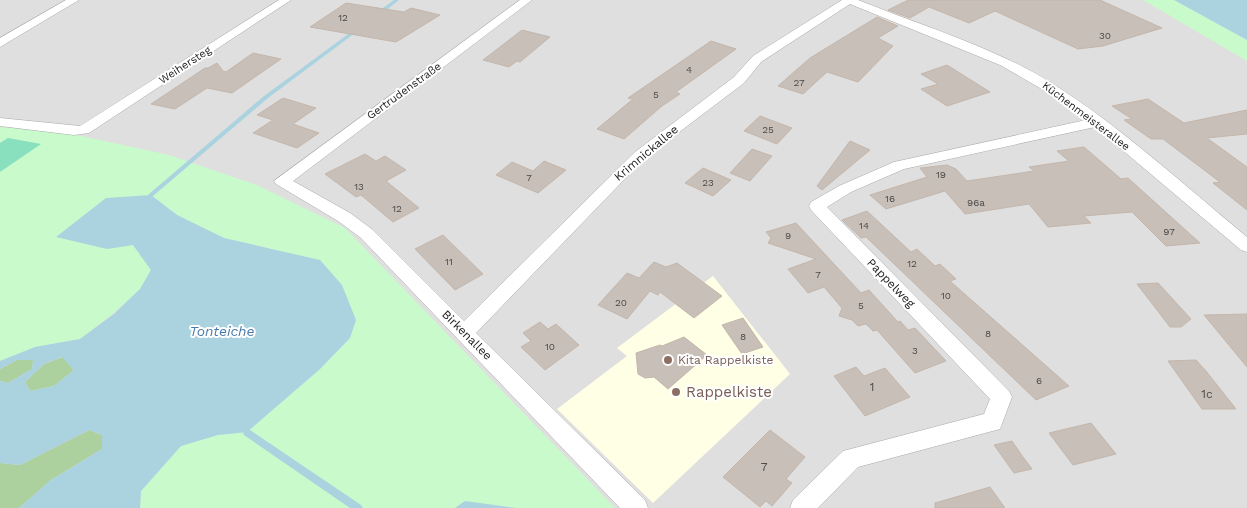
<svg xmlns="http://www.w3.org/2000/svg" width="1247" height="508" font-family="'Work Sans',sans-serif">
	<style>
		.residential { fill: #e0dfdf }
		.education { fill: #ffffe5 }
		.forest { fill: #add19e }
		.park { fill: #c8facc }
		.pitch { fill: #88e0be }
		.water { fill: #aad3df; fill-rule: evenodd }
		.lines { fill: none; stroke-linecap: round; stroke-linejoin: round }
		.stream { fill: #aad3df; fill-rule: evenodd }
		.building { fill: #c7bfb8; stroke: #c4b6ab }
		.minor-casing { stroke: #a9a9a9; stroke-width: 1 }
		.minor { fill: #fff; fill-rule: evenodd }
		.education-dot { fill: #8d6e63; stroke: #fff; stroke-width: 2 }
		.labels { text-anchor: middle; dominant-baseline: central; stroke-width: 4; stroke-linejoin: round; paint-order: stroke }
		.number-label { font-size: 10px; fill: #4b4948 }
		.far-street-label { font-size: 11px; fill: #222; stroke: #fff }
		.street-label { font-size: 12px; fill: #222; stroke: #fff }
		.education-label { font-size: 12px; fill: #785e54; stroke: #fff; text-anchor: start }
		.near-number-label { font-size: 12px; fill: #4b4948 }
		.water-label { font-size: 14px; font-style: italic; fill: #4a7aab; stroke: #fff }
		.near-education-label { font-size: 15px; fill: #785e54; stroke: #fff; text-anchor: start }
	</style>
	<rect width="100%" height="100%" fill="#f2efe9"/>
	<path class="residential" d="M 0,0 L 1174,0 L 1247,40 L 1247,508 L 0,508 Z"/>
	<path class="education" d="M 713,276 L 790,374 L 653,503 L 557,409 L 627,356 L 617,348 Z"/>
	<path class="forest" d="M 63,357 L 74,370 L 54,386 L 30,391 L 25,382 L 44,364 Z
		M 17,360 L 33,360 L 32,369 L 8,383 L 0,381 L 0,369 Z
		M 89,430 L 102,435 L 102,449 L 51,480 L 19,508 L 0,508 L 0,463 L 20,465 Z"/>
	<path class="park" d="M 1143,0 L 1174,0 L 1247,40 L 1247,61 Z
		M 0,127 L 72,134 L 169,155 L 257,185 L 345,228 L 615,508 L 516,508 L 465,501 L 455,508 L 140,508 L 141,491 L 181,446 L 218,435 L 247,432 L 320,369 L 350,338 L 268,248 L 224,238 L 177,215 L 151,195 L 107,249 L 133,245 L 151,270 L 140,289 L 114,313 L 80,339 L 35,347 L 0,361 Z"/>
	<path class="pitch" d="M 8,138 L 41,144 L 0,172 L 0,143 Z"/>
	<path class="water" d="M 1174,0 L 1247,0 L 1247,40 Z
		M 151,195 L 177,215 L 224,238 L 320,260 L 342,285 L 356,320 L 350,338 L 320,369 L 247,432 L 218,435 L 181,446 L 141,491 L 140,508 L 19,508 L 51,480 L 102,449 L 102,435 L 89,430 L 20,465 L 0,463 L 0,381 L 8,383 L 32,369 L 33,360 L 17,360 L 0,369 L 0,361 L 35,347 L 80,339 L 114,314 L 140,289 L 151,270 L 133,245 L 107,249 L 56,237 L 106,198 ZM 62,357 L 74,370 L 54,386 L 30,391 L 25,382 L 44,364 Z
		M 465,501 L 516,508 L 455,508 Z"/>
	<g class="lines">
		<path class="stream" d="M 394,0 L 399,0 L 380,15 L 376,15 L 376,13 Z
			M 355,29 L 359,30 L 268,98 L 153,196 L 149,196 L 148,195 L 149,194 L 264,96 Z
			M 247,428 L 361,505 L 363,508 L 350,508 L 244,435 L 243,432 L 244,429 Z"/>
	</g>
	<path class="building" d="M 908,0 L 1100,0 L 1162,28 L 1103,46 L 1078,49 L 995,11 L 969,23 L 929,7 L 910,18 L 888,10 Z
		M 346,3 L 404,12 L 411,8 L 440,15 L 396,42 L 310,27 Z
		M 877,17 L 898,26 L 878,38 L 893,46 L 858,82 L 827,72 L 803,94 L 778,86 L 810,58 Z
		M 522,30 L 550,37 L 520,62 L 517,61 L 509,67 L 483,60 Z
		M 711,41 L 736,49 L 676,92 L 680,94 L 662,106 L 624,139 L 597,129 L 633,99 L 628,98 Z
		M 253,53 L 281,59 L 232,93 L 207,88 L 175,109 L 151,104 L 205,68 L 208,68 L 217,63 L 223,71 L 226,72 Z
		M 947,65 L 990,92 L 947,106 L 921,89 L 938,84 L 921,74 Z
		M 283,98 L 316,108 L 293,124 L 319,133 L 297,148 L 253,133 L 273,120 L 257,115 Z
		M 1148,99 L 1184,123 L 1247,110 L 1247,134 L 1207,138 L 1247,167 L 1247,210 L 1213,183 L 1220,182 L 1163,139 L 1151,139 L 1124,120 L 1132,119 L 1112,106 Z
		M 760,116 L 792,128 L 777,144 L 744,131 Z
		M 850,141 L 870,150 L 822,190 L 817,186 Z
		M 1084,147 L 1121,179 L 1128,178 L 1200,243 L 1166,246 L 1132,212 L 1084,216 L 1091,223 L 1048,227 L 1029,204 L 965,214 L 945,191 L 886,209 L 870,195 L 927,177 L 920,168 L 947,165 L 956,169 L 967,181 L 1034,171 L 1029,167 L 1069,161 L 1057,151 Z
		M 752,149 L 772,156 L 750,181 L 730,173 Z
		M 365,154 L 376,161 L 385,156 L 406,170 L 386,181 L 419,208 L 393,222 L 361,195 L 356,197 L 325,174 Z
		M 544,161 L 566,170 L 538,193 L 496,175 L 512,162 L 533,171 Z
		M 703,168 L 731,180 L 713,196 L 685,183 Z
		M 867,211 L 911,252 L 917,249 L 935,266 L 940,264 L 956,279 L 950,281 L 1069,386 L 1036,400 L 866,237 L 861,238 L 842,220 Z
		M 796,223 L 861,293 L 869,290 L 898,322 L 900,321 L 908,330 L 915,328 L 946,361 L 915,373 L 877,330 L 873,331 L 866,324 L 858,326 L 852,320 L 839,316 L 842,308 L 824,287 L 808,293 L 788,269 L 816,259 L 768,243 L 771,238 L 766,232 Z
		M 443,235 L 483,274 L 455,290 L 415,249 Z
		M 654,262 L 666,267 L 677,263 L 722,296 L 694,318 L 660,292 L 658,295 L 650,291 L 627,319 L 598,305 L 627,273 L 639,278 Z
		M 1158,283 L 1191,319 L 1181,327 L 1170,327 L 1137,284 Z
		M 1247,314 L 1247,367 L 1204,315 Z
		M 743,318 L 763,347 L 742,354 L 722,325 Z
		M 540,322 L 548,329 L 556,324 L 579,345 L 545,370 L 521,347 L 531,341 L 523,333 Z
		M 684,337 L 707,355 L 668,389 L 654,377 L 645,378 L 638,374 L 636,353 L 660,345 L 662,346 Z
		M 1196,360 L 1206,371 L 1236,409 L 1202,409 L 1168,361 Z
		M 856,367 L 864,376 L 885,368 L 910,397 L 865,416 L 834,376 Z
		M 1091,423 L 1116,454 L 1073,465 L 1049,433 Z
		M 770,430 L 805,457 L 786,479 L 792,483 L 772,506 L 766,501 L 760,507 L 723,477 Z
		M 1012,441 L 1023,457 L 1032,469 L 1014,473 L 994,445 Z
		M 990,487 L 1005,508 L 935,508 L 935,503 Z"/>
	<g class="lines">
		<g class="minor-casing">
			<path id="minor" d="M 66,0 L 79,0 L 0,47 L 0,38 Z
				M 279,0 L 291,0 L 89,133 L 74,135 L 0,126 L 0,118 L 80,126 Z
				M 520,0 L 532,0 L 293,181 L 350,213 L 373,230 L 464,321 L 635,152 L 734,77 L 753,56 L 842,0 L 858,0 C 920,25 993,47 1050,82 C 1120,126 1183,184 1247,237 L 1247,252 L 1241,250 L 1095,127 L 904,169 L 851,192 L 827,207 L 1009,391 L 1012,397 L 1000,429 L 858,467 L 818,508 L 790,508 L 793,500 L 843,451 L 984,414 L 990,399 L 811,210 L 809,206 L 811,202 L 839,186 L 894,162 L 1086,120 L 1040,88 L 1000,65 L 850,4 L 761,62 L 744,83 L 645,158 L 476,333 L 645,500 L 648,508 L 620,508 L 361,238 L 338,221 L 276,184 L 274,181 Z"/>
		</g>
		<use href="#minor" class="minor"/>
	</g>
	<g class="education-dot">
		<circle cx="668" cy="360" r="5"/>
		<circle cx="676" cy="392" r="5"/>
	</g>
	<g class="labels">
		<g class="number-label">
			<text x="343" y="17">12</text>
			<text x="1105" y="35">30</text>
			<text x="689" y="69">4</text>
			<text x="799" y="82">27</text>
			<text x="656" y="94">5</text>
			<text x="768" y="129">25</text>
			<text x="941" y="174">19</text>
			<text x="529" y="177">7</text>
			<text x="708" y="182">23</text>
			<text x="359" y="186">13</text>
			<text x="890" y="198">16</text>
			<text x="976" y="202">96a</text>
			<text x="397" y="208">12</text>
			<text x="864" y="225">14</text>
			<text x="1169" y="231">97</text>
			<text x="788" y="235">9</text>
			<text x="449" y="261">11</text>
			<text x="912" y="263">12</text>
			<text x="818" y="274">7</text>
			<text x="946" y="295">10</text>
			<text x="621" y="302">20</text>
			<text x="861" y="305">5</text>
			<text x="988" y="333">8</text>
			<text x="743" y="336">8</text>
			<text x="550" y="346">10</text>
			<text x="915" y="350">3</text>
			<text x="1039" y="380">6</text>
		</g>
		<g class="far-street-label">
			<text transform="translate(185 65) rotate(-33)">Weihersteg</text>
			<text transform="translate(404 91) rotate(-36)">Gertrudenstraße</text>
			<text transform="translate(1086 116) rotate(37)">Küchenmeisterallee</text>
		</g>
		<g class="street-label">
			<text transform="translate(646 153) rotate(-40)">Krimnickallee</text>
			<text transform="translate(891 283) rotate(46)">Pappelweg</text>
			<text transform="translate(467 335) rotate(45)">Birkenallee</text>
		</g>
		<g class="education-label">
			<text x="678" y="360">Kita Rappelkiste</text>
		</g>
		<g class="near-number-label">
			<text x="872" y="387">1</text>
			<text x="1207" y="394">1c</text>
			<text x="764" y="467">7</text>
		</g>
		<g class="water-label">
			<text x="222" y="331">Tonteiche</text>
		</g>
		<g class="near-education-label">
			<text x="686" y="392">Rappelkiste</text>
		</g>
	</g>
</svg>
